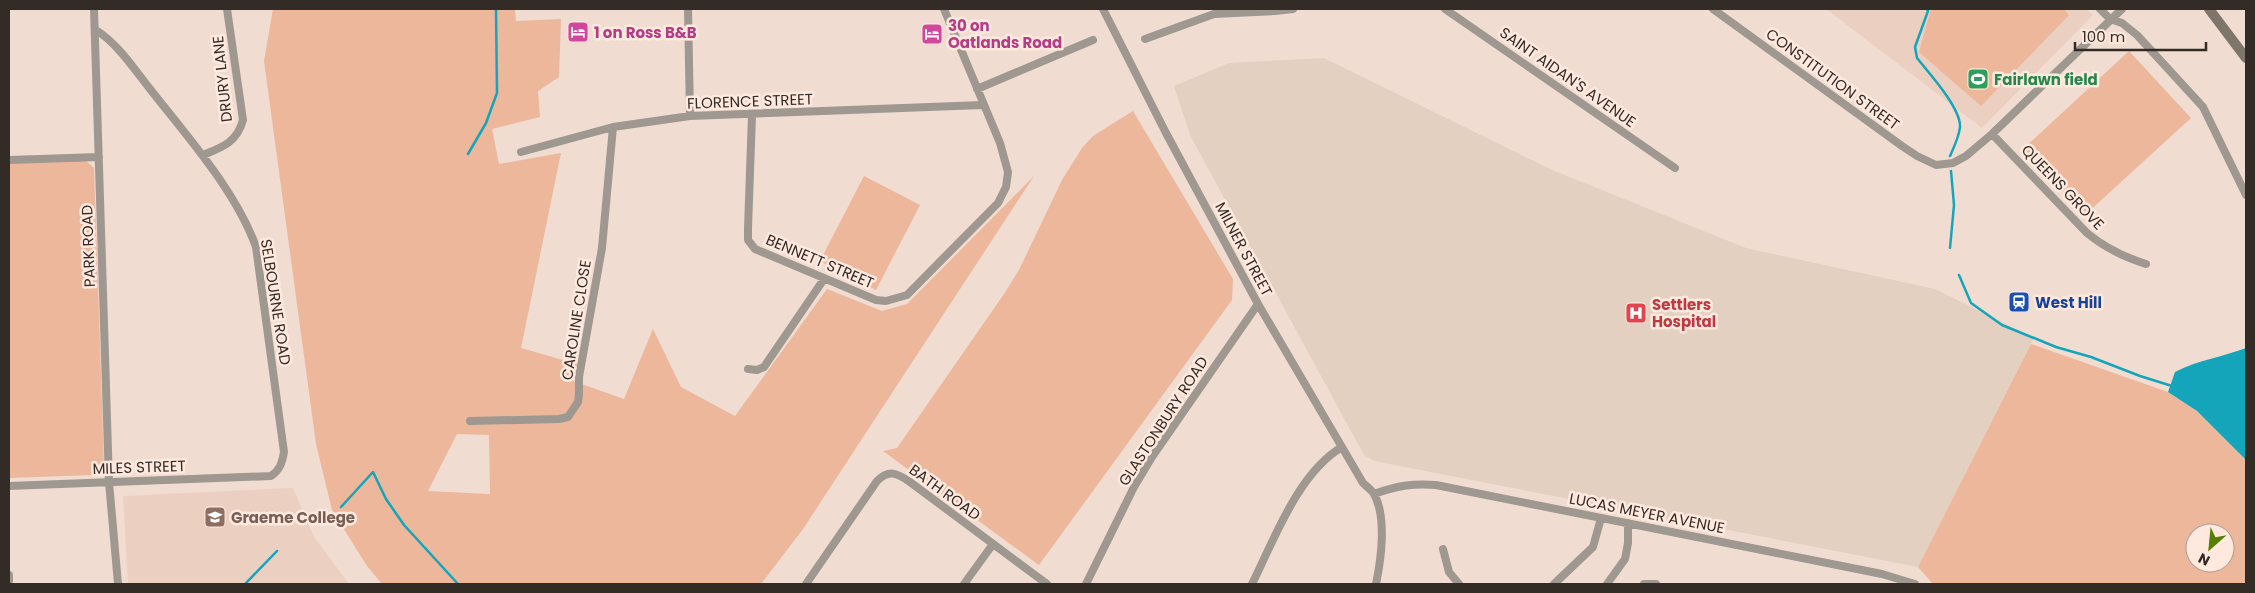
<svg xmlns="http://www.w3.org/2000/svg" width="2255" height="593" font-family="Poppins,sans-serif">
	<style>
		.built { fill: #ebcfc1 }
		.medical { fill: #e3d0c1 }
		.green { fill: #ecb79b; fill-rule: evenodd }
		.water { fill: #15a5bb }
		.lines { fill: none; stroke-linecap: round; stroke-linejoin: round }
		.stream { stroke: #15a5bb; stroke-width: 2.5 }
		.minor { stroke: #9e9891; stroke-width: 8 }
		.secondary { stroke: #7e756b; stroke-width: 10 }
		.labels { text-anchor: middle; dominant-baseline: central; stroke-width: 5; stroke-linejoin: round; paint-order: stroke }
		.hotel-label { font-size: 15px; font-weight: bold; fill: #b23c85; stroke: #ffe9de; text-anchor: start }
		.street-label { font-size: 15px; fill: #332b26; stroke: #ffe9de }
		.leisure-label { font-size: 15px; font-weight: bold; fill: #27864d; stroke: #ffe9de; text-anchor: start }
		.transit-label { font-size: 15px; font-weight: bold; fill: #164399; stroke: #ffe9de; text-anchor: start }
		.health-label { font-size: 15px; font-weight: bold; fill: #be3a42; stroke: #ffe9de; text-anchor: start }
		.education-label { font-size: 15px; font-weight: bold; fill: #785e54; stroke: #ffe9de; text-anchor: start }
	</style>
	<rect width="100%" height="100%" fill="#f1dcd1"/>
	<path class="built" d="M 1826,9 L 2086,9 L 2093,15 L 1982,128 Z
		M 293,488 L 314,537 L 349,584 L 128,584 L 123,496 Z"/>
	<path class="medical" d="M 1324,58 L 1552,170 L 1746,248 L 1935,289 L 2034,338 L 1918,567 L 1374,461 L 1364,455 L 1191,137 L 1174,86 L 1229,63 Z"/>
	<path class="green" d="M 273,9 L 515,9 L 516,21 L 561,19 L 559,77 L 538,91 L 540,117 L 492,129 L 499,164 L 561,153 L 521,348 L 577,364 L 573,381 L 624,399 L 653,329 L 681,387 L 735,416 L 827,289 L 882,311 L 907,304 L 1034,176 L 803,529 L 761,584 L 382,584 L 367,566 L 332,510 L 316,444 L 264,61 ZM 457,434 L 489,435 L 490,494 L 428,491 Z
		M 1931,9 L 2064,9 L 2069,15 L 1981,106 L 1919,52 Z
		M 2129,51 L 2191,118 L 2085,215 L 2023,149 Z
		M 1133,111 L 1233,279 L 1232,300 L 1039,565 L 883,451 L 897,448 L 1004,294 L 1019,270 L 1062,180 L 1082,148 L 1093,136 Z
		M 85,160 L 94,168 L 104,464 L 100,471 L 93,475 L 9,478 L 9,163 Z
		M 864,176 L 920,205 L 876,290 L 820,261 Z
		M 2031,344 L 2168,392 L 2197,411 L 2246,460 L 2246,584 L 1933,584 L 1918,567 ZM 2195,533 L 2225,533 L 2225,563 L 2195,563 Z"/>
	<path class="water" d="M 2246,348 L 2246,460 L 2197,411 L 2168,392 L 2175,372 C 2197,360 2223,357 2246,348 Z"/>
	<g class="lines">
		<path class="stream" d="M 1927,9 L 1928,11 L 1915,47 L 1917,58 C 1929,73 1961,108 1960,127 C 1959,137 1954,147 1950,156
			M 468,154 L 486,123 L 497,93 L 496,9
			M 1950,248 L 1954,205 L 1951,171
			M 1959,275 L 1971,303 L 2002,325 L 2056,347 L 2091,357 L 2140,376 L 2172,386
			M 341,507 L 373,472 L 386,499 L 404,525 L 458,584
			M 245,584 L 277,551"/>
		<path class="minor" d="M 94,9 L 109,482 L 118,584
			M 688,9 L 690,116
			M 1103,9 L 1166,133 L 1258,304 L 1363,483 C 1366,486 1372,490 1374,494 C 1387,517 1381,560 1376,584
			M 1445,9 L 1675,168
			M 1713,9 L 1902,146 L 1917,156 L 1936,165 L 1953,163 L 1966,156 L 1992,134 L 2122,9
			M 2100,9 L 2110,19 L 2122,23 L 2137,35 L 2203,107 L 2246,195
			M 1145,39 L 1214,14 L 1275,11 L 1293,9
			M 977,89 L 1093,40
			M 752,115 L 748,228 L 748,240 L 755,249 L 876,300 L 886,301 L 907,295 L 998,203 L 1006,187 L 1008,172 L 1000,143 L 944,9
			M 1992,134 L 2087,233 C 2105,248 2124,257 2146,264
			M 521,152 L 613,127 L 690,116 L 983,105
			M 203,155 C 223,147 237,142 243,120 L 227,9
			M 9,160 L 99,157
			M 748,369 L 757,370 L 764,367 L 824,279
			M 470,421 L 559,419 L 568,417 L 578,402 L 579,394 L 579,377 L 602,248 L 613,127
			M 9,486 L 271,476 C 280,470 282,463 284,452 L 256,247 C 236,191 187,136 150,89 C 134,69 118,44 96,30
			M 1374,494 C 1396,486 1413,483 1436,485 L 1882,574 L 1915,584
			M 1443,549 L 1449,572 L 1459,584
			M 9,575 L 9,584
			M 806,584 L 877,481 C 889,469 897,473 910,482 L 1047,584
			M 964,584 L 993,544
			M 1086,584 L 1134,487 L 1152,457 L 1258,304
			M 1252,584 C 1274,540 1298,473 1342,447
			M 1554,584 L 1593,547 L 1601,518
			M 1607,584 L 1625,559 L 1628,543 L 1628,523
			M 1644,584 L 1656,584"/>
		<path class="secondary" d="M 2209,9 L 2246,58"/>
	</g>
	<defs>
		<g id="hotel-square" transform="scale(1.125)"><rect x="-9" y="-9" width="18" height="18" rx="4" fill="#d1479c" stroke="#ffe9de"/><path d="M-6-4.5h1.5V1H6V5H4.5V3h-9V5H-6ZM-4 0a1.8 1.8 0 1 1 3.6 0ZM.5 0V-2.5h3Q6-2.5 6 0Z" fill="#fff"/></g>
		<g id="stadium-square" transform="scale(1.125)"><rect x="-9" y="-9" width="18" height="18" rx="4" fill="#2e9e5b" stroke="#ffe9de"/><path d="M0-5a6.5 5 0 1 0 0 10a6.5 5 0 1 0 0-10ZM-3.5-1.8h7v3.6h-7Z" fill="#fff"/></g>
		<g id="station-square" transform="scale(1.125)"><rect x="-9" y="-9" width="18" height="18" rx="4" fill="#1a4fb4" stroke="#ffe9de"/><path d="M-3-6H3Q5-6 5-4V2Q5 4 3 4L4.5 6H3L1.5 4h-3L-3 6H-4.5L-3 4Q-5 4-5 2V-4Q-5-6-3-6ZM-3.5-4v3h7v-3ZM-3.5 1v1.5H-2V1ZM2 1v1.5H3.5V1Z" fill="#fff"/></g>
		<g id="hospital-square" transform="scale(1.125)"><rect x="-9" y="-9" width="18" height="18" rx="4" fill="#e0444e" stroke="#ffe9de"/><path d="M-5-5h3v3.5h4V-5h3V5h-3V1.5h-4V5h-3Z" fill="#fff"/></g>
		<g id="school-square" transform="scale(1.125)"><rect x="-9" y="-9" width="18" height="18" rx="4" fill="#8d6e63" stroke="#ffe9de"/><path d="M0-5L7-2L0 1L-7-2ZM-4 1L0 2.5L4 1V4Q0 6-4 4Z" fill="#fff"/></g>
	</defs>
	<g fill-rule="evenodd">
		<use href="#hotel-square" x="578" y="32"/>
		<use href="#hotel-square" x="932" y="34"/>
		<use href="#stadium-square" x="1978" y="79"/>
		<use href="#station-square" x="2019" y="302"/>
		<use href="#hospital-square" x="1636" y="313"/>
		<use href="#school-square" x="215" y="517"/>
	</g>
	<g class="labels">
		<g class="hotel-label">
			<text x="948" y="25">30 on<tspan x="948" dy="17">Oatlands Road</tspan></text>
			<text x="594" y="32">1 on Ross B&amp;B</text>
		</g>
		<g class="street-label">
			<text transform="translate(1568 77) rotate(35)">SAINT AIDAN'S AVENUE</text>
			<text transform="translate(222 79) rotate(-96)">DRURY LANE</text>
			<text transform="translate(1833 79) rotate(36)">CONSTITUTION STREET</text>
			<text transform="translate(750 101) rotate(-2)">FLORENCE STREET</text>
			<text transform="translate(2063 187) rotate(46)">QUEENS GROVE</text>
			<text transform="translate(88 246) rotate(-92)">PARK ROAD</text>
			<text transform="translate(1244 249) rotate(62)">MILNER STREET</text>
			<text transform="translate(820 261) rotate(23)">BENNETT STREET</text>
			<text transform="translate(276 302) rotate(81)">SELBOURNE ROAD</text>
			<text transform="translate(576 320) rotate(-81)">CAROLINE CLOSE</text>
			<text transform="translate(1163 421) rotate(-57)">GLASTONBURY ROAD</text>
			<text transform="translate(139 467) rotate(-2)">MILES STREET</text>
			<text transform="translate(945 492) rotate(36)">BATH ROAD</text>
			<text transform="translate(1647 513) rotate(11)">LUCAS MEYER AVENUE</text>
		</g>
		<g class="leisure-label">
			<text x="1994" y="79">Fairlawn field</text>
		</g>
		<g class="transit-label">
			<text x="2035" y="302">West Hill</text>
		</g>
		<g class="health-label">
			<text x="1652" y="304">Settlers<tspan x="1652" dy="17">Hospital</tspan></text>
		</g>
		<g class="education-label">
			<text x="231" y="517">Graeme College</text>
		</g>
	</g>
	<rect width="2255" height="593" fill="none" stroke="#332b26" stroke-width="20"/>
	<g transform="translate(2210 548) rotate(207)"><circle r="24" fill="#ffe9de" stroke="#ad9d94"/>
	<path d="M0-4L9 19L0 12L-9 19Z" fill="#567e00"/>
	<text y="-8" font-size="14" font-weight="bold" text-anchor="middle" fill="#332b26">N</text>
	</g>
	<path d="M2075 42v8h131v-8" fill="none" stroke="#332b26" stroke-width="2.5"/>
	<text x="2082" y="42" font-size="15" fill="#332b26" stroke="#ffe9de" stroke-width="4" paint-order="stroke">100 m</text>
</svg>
